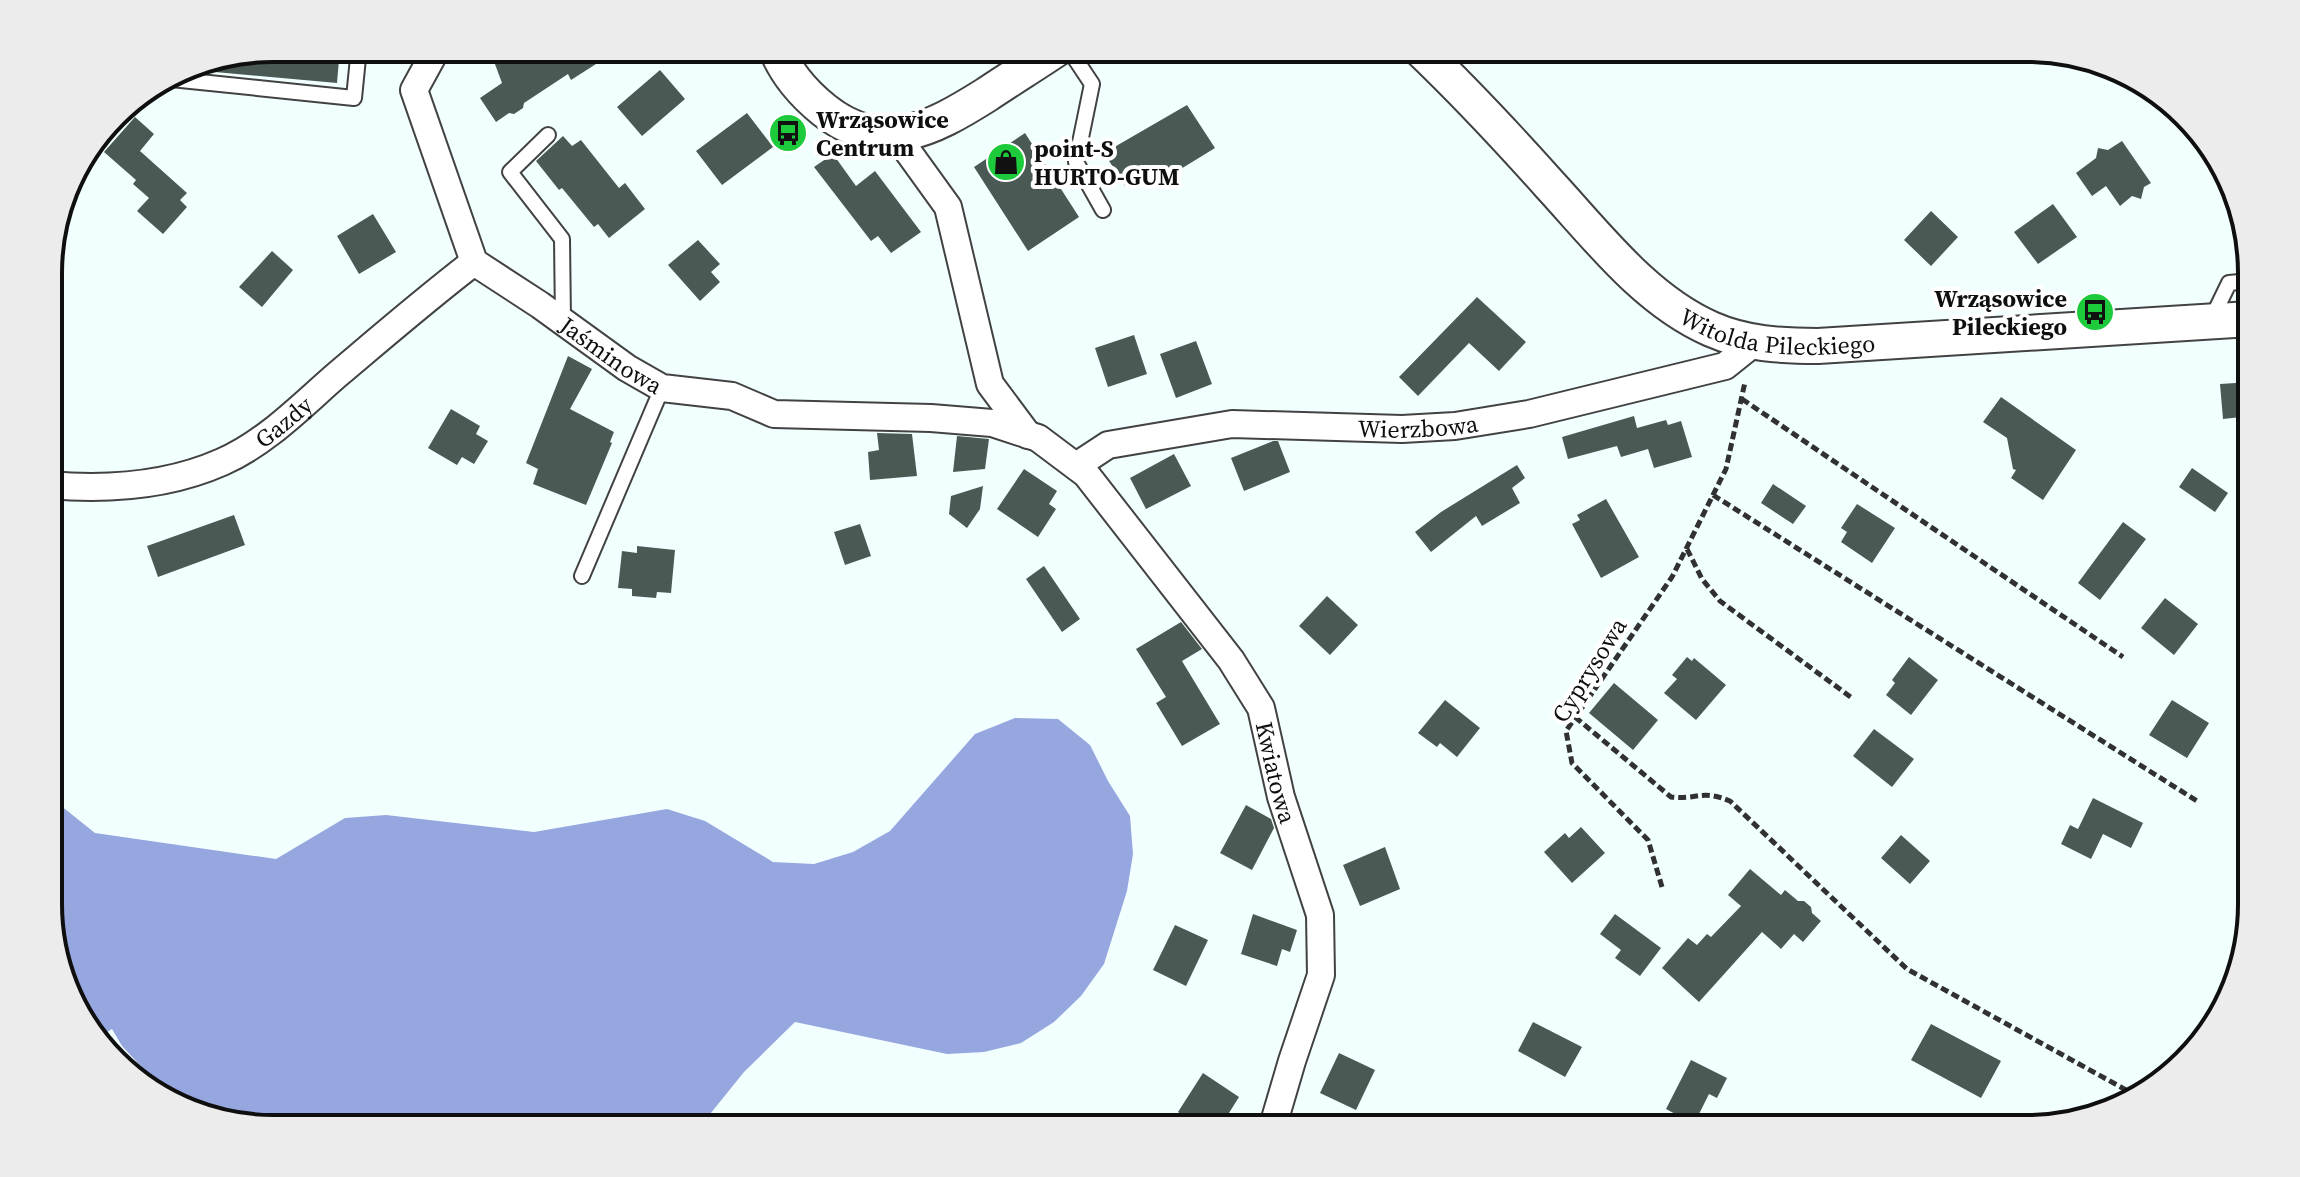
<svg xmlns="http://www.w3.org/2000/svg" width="2300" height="1177" font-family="'Source Serif 4',serif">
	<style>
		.forest { fill: #96a7df }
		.building { fill: #4b5954 }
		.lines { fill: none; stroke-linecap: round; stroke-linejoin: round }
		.service-casing { stroke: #424242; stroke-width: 18 }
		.minor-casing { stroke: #424242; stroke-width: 30 }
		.tertiary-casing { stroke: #424242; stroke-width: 38 }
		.path { stroke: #313131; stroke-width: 5; stroke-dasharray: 8 4; stroke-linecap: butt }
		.service { stroke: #fff; stroke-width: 14 }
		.minor { stroke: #fff; stroke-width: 26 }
		.tertiary { stroke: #fff; stroke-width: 34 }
		.labels { text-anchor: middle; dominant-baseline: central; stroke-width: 8; stroke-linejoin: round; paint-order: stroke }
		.poi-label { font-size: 24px; font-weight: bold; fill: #0f0f0f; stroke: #fff; text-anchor: start }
		.street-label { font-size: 24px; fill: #0f0f0f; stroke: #fff }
		.rim { fill: none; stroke: #0f0f0f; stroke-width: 4 }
	</style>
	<rect width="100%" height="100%" fill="#f2ffff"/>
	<path class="forest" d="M 1015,718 L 1058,719 L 1090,745 L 1108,781 L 1130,816 L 1133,854 L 1127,891 L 1104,964 L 1081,996 L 1054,1022 L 1021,1043 L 984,1052 L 947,1054 L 795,1022 L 744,1072 L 698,1129 L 273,1129 L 184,1108 L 176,1104 L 122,1046 L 112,1029 L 94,1040 L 50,934 L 50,797 L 95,833 L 276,859 L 345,818 L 386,815 L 534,832 L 667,809 L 705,821 L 773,862 L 814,864 L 853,852 L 890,831 L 975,734 Z"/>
	<path class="building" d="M 273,48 L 340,48 L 337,83 L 193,70 L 193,64 Z
		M 489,48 L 621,48 L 571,80 L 568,74 L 524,103 L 523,108 L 514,114 L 509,113 L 496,122 L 480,98 L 502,83 Z
		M 660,70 L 685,99 L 642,136 L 617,107 Z
		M 1187,105 L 1215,148 L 1158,183 L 1150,170 L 1125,186 L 1104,153 Z
		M 747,113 L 773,147 L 722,185 L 696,151 Z
		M 135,117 L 154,134 L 140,151 L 187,193 L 180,200 L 187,207 L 163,234 L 137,211 L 149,198 L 133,184 L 136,180 L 104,152 Z
		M 1025,133 L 1079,217 L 1028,251 L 974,167 Z
		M 563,136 L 572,146 L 581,140 L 619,188 L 625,183 L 645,209 L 609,238 L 598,224 L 594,227 L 562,188 L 559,190 L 536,161 Z
		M 2122,141 L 2151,183 L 2144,187 L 2141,199 L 2132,196 L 2120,206 L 2106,186 L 2092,196 L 2076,173 L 2096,158 L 2098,148 L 2108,150 Z
		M 833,154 L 856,186 L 875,171 L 921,232 L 891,253 L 878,236 L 871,241 L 814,167 Z
		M 2053,204 L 2077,237 L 2038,264 L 2014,232 Z
		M 1931,211 L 1958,237 L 1931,266 L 1904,240 Z
		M 373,214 L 396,252 L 359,274 L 337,236 Z
		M 698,240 L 720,264 L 711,272 L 720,282 L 700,301 L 668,265 Z
		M 272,251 L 293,270 L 262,307 L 239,287 Z
		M 1477,297 L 1526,342 L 1499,371 L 1469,343 L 1418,396 L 1399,377 Z
		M 1134,335 L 1147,374 L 1108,387 L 1095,348 Z
		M 1196,341 L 1212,384 L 1176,398 L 1160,354 Z
		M 568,356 L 592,369 L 570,409 L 614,432 L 610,442 L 612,443 L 586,505 L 533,484 L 538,469 L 526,463 Z
		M 2251,382 L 2251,416 L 2223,419 L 2220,384 Z
		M 2001,397 L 2076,450 L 2043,500 L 2011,478 L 2016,470 L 2013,469 L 2007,438 L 1983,422 Z
		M 451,409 L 480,426 L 476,434 L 488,441 L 474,464 L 462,457 L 457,465 L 428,448 Z
		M 1634,416 L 1637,428 L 1666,420 L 1668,425 L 1681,421 L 1692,457 L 1654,468 L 1648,449 L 1621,457 L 1617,446 L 1568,459 L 1562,437 Z
		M 877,433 L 912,434 L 917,476 L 870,480 L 868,452 L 879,450 Z
		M 957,436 L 989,439 L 985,469 L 953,472 Z
		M 1273,441 L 1278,441 L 1290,472 L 1244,491 L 1231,458 Z
		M 1174,454 L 1191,486 L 1146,509 L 1130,478 Z
		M 1517,465 L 1525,478 L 1512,488 L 1520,503 L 1482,526 L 1476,516 L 1431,552 L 1415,532 L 1441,512 Z
		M 2192,468 L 2228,493 L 2215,512 L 2179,487 Z
		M 1024,469 L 1057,491 L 1049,504 L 1056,509 L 1038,537 L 997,509 Z
		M 1773,484 L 1806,506 L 1793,524 L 1761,503 Z
		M 983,486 L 980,509 L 967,528 L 949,514 L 951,496 Z
		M 1606,499 L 1639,557 L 1601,578 L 1572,524 L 1580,520 L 1577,515 Z
		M 1857,504 L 1895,528 L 1872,563 L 1841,542 L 1847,532 L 1841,528 Z
		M 234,515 L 245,545 L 158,577 L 147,546 Z
		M 2123,522 L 2146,539 L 2100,600 L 2078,583 Z
		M 860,524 L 871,556 L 845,565 L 834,532 Z
		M 637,546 L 675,550 L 671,593 L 657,592 L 656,598 L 632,596 L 632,589 L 618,588 L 622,551 L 637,553 Z
		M 1044,566 L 1080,619 L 1062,632 L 1026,579 Z
		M 1327,596 L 1358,625 L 1330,655 L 1299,626 Z
		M 2165,598 L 2198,624 L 2174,655 L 2141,628 Z
		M 1181,622 L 1202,649 L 1182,661 L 1220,724 L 1182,746 L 1156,703 L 1166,697 L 1136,649 Z
		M 1687,657 L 1692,661 L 1694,658 L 1726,685 L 1696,720 L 1664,693 L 1677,679 L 1672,675 Z
		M 1909,657 L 1938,680 L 1911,715 L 1886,695 L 1895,683 L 1892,680 Z
		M 1614,683 L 1658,720 L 1633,750 L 1589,713 Z
		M 1445,700 L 1480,728 L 1457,757 L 1440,743 L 1437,747 L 1418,733 Z
		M 2172,700 L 2209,723 L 2187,758 L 2149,735 Z
		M 1874,729 L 1914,759 L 1892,787 L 1853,756 Z
		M 2093,798 L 2143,823 L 2131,848 L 2103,834 L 2091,859 L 2061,844 L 2070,825 L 2078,829 Z
		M 1246,805 L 1271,819 L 1274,828 L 1252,870 L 1220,853 Z
		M 1581,827 L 1605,853 L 1572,883 L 1544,852 L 1565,833 L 1569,838 Z
		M 1901,835 L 1930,861 L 1910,884 L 1881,858 Z
		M 1385,847 L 1400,889 L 1360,906 L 1343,865 Z
		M 1750,869 L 1781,895 L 1785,890 L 1798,901 L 1804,901 L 1811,907 L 1812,913 L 1821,921 L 1803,942 L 1794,934 L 1781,949 L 1762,932 L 1699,1002 L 1662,968 L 1688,938 L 1697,945 L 1707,934 L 1711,937 L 1741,906 L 1728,895 Z
		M 1253,914 L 1297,930 L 1290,952 L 1282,949 L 1277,966 L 1241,954 Z
		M 1615,914 L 1661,948 L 1640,976 L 1615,958 L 1621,950 L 1600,934 Z
		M 1175,925 L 1208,940 L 1186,986 L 1153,970 Z
		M 1533,1022 L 1582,1047 L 1565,1077 L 1518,1051 Z
		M 1931,1024 L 2001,1061 L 1981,1098 L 1911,1060 Z
		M 1339,1053 L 1375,1070 L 1356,1110 L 1320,1093 Z
		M 1691,1060 L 1727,1078 L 1717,1098 L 1709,1094 L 1694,1124 L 1666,1109 Z
		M 1203,1073 L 1239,1097 L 1219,1129 L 1203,1129 L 1178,1112 Z"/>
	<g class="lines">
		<g class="service-casing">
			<path id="service" d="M 1068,48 L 1092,84 L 1076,162 L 1103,210
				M 171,79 L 354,98 L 359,48
				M 548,135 L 510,172 L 562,239 L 563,321
				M 2211,320 L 2229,283 L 2250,281
				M 582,576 L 662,388"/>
		</g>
		<g class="minor-casing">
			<g id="minor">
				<path id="s1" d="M 437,48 L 414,90 L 474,262 L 540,305 L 627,368 L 662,388 L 732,396 L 774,414 L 931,418 L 992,423 L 1038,438 L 1086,474 L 1231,660 L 1261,708 L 1281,797 L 1320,915 L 1321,975 L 1292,1061 L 1272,1129"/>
				<path d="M 896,135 L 948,207 L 990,384 L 1028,435"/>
				<path id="s2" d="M 1076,466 L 1108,445 L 1232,424 L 1402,429 L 1455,426 L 1529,414 L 1725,366 L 1755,342"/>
				<path id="s3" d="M 49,485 C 107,490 168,486 222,462 C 266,443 302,405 338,374 C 383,336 427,298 474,262"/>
			</g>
		</g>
		<g class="tertiary-casing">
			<g id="tertiary">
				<path d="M 776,48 C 786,74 803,93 824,110 C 882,156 932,129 986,95 C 1010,79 1034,64 1058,48"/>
				<path id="s4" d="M 1419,48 C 1465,92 1507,137 1549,184 C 1597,236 1645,300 1711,329 C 1745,344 1781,346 1818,346 L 2250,319"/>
			</g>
		</g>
		<path class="path" d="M 1742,399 L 2123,657
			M 1713,495 L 2197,801
			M 1687,549 L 1702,579 L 1720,601 L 1852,698
			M 1575,717 L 1671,797 C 1698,800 1701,789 1730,801 L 1907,969 L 2137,1096
			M 1662,887 L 1648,840 L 1572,763 L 1566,731 L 1672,577 L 1726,469 L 1745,382"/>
		<use href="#service" class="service"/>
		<use href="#minor" class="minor"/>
		<use href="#tertiary" class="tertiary"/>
	</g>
	<defs>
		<g id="bus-disc" transform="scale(2)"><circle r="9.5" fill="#1dca3b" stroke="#fff"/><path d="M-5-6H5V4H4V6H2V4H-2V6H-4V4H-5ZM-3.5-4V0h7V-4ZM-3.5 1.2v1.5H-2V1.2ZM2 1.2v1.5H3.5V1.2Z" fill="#111"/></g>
		<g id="shop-disc" transform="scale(2)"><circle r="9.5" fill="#1dca3b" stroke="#fff"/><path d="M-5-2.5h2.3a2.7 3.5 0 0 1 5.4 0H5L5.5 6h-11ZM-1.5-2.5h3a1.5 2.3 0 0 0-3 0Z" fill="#111"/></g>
	</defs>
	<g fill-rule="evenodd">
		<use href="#bus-disc" x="788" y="133"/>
		<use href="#shop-disc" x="1006" y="162"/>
		<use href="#bus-disc" x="2095" y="312"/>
	</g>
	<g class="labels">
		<g class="poi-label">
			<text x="816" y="119">Wrząsowice<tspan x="816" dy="28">Centrum</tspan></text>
			<text x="1034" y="148">point-S<tspan x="1034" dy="28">HURTO-GUM</tspan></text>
			<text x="2067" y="298" text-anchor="end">Wrząsowice<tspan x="2067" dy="28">Pileckiego</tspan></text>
		</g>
		<g class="street-label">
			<text stroke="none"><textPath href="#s4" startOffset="474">Witolda Pileckiego</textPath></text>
			<text stroke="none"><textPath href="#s1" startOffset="396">Jaśminowa</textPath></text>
			<text stroke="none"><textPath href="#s3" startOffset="250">Gazdy</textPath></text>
			<text stroke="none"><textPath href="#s2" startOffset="350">Wierzbowa</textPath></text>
			<text transform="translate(1589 670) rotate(-58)">Cyprysowa</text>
			<text stroke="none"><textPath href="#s1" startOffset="1258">Kwiatowa</textPath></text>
		</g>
	</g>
	<path d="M0 0H2300V1177H0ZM273 62H2027A211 211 0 0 1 2238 273V904A211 211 0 0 1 2027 1115H273A211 211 0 0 1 62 904V273A211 211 0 0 1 273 62Z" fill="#ececec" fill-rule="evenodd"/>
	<path class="rim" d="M273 62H2027A211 211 0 0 1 2238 273V904A211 211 0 0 1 2027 1115H273A211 211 0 0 1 62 904V273A211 211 0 0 1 273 62Z"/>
</svg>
